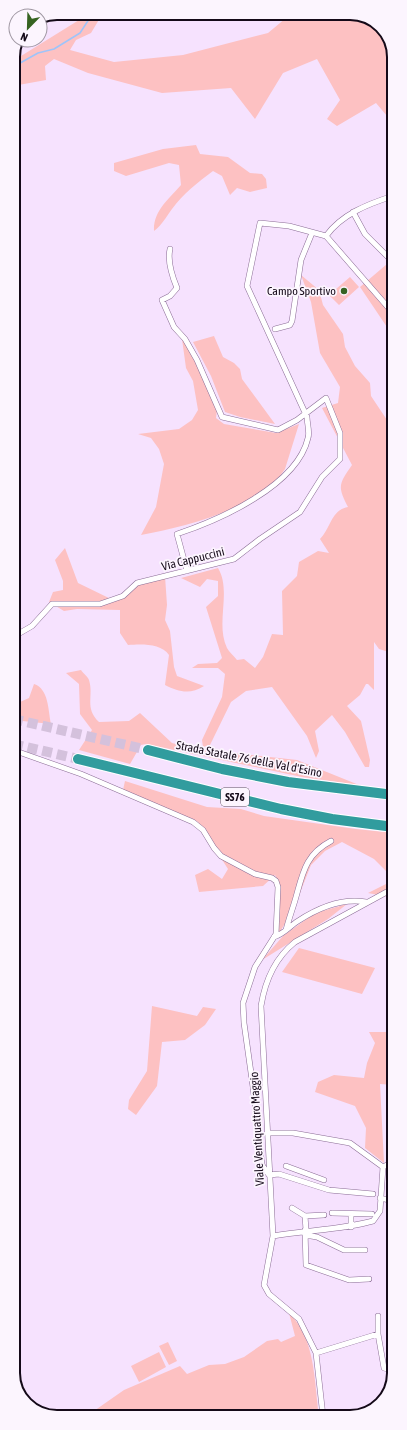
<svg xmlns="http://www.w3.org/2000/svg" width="407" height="1430" font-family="'Asap Condensed',sans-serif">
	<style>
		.green { fill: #fdc1c2 }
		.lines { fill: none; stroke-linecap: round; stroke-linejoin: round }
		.stream { stroke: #9ec4fa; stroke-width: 1.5 }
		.highway-tunnel { stroke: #d4c1dc; stroke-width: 10; stroke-dasharray: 10 5; stroke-linecap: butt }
		.street-casing { stroke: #8b6d96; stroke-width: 6 }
		.highway-casing { stroke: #fff; stroke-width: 12 }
		.street { stroke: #fff; stroke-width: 5 }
		.highway { stroke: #319c9e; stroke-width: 10 }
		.poi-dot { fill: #366321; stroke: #fcf5fe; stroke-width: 1.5 }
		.labels { text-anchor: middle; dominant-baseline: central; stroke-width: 3.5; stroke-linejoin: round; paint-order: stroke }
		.shield { fill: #fcf5fe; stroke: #5a505d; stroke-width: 1 }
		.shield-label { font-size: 11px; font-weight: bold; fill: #140918 }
		.poi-label { font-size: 12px; fill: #140918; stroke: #fcf5fe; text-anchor: end }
		.street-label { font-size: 12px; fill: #140918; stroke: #fcf5fe }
		.rim { fill: none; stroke: #140918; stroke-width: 2 }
	</style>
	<rect width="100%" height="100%" fill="#f6e2fe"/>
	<path class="green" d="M 82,13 L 103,13 L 91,33 L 76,40 L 70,50 L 114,62 L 183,55 L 268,33 L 286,18 L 280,13 L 356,13 L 379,24 L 393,48 L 393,123 L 376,103 L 337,126 L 327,119 L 340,100 L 317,59 L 283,73 L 255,119 L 231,88 L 162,93 L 88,73 L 54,59 L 45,66 L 46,80 L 13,86 L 13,61 L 79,20 Z
		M 196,145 L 200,154 L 228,157 L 250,173 L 262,174 L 266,179 L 267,188 L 250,192 L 237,188 L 230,195 L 222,176 L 213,171 C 198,182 183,194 172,209 C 166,217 162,225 154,231 C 153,211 169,199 181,185 L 179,165 L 169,163 L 126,176 L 114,171 L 114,163 L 163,149 Z
		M 387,264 L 393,268 L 393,336 L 360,287 Z
		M 301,275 L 319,290 L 323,305 L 343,334 L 345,347 L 355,366 L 370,383 L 371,396 L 393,429 L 394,630 L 392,653 L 379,649 L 374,642 L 374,690 L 368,684 L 366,684 L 360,695 L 347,706 L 361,721 L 370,760 L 369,767 L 365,767 L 345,732 L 332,715 L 315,731 L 319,751 L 316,758 L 307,736 L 272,687 L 246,691 L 231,702 L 210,745 L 203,747 L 202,740 L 222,697 L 225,674 L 218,668 L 192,668 L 198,664 L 217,663 L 222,658 L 206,607 L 218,596 L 218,581 L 207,579 L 200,587 L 181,578 L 218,568 C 232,591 215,623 227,648 C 229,652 234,656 237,660 L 244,659 L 255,668 L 263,657 L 272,634 L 283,635 L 282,591 L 297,576 L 299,562 L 318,551 L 329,553 L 320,539 C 331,528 331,510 348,507 C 337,486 339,484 352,465 L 322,408 L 338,403 L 340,387 L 320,353 L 311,302 Z
		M 350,277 L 359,287 L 339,305 L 329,295 Z
		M 214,336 L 223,357 L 234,363 L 240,369 L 242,379 L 275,424 L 240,417 L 225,412 L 211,376 L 193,342 Z
		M 182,339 L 196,363 L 217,410 L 216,418 L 224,424 L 276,433 L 299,424 L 285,469 C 260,508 185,527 141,535 L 156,507 L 164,464 L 159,449 L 151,438 L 138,434 L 179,429 L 192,420 L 198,410 L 193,381 L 186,368 Z
		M 65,548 L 78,583 L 113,600 L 145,581 L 165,576 L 167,605 L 165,620 L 170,631 L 174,667 L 177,676 L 204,686 C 190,695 179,692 165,685 L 169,655 C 161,643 141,644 128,645 L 120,633 L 120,610 L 77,609 L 64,611 L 49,602 L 53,592 L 63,590 L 63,581 L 55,560 Z
		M 81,670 C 83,673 88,677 89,680 C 94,696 84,708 99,722 L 129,721 L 140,713 L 172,743 L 195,749 L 297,760 L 359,785 L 302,777 L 146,744 L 141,745 L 130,764 L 79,750 L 92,730 L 80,714 L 79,684 L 66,673 Z
		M 34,684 C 49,689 48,710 51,724 L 13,720 L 13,702 L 20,702 L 29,698 Z
		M 125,781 L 207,807 L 241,809 L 264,816 L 356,829 L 394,833 L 394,879 L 374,859 L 342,842 L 325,851 L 311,865 L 292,913 L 279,933 L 280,885 L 275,875 L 263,886 L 199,892 L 195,875 L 208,869 L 222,879 L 228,869 L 198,822 L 123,790 Z
		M 394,880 L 394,898 L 368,893 Z
		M 347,904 L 328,919 L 262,960 L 283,936 L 315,913 Z
		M 299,948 L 375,968 L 362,994 L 282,972 Z
		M 152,1006 L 197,1016 L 203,1007 L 216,1009 L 205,1025 L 185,1040 L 162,1042 L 157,1086 L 136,1115 L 128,1109 L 129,1100 L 147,1071 Z
		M 369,1032 L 394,1032 L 394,1058 L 389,1069 L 394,1071 L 394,1085 L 380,1084 L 384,1163 L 365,1148 L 366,1128 L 355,1106 L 315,1092 L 318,1082 L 334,1075 L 364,1078 L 367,1063 L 375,1043 Z
		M 289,1313 C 316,1339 314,1381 319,1416 L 91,1417 L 91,1413 L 124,1390 L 180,1366 L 187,1374 L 209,1365 L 225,1364 L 244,1357 L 267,1341 L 278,1339 L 281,1342 L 295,1336 Z
		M 168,1342 L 177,1361 L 169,1365 L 159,1346 Z
		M 159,1352 L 166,1367 L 139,1382 L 131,1366 Z"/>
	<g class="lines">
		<path class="stream" d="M 13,67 L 38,53 L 54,49 L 80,33 L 93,13"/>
		<path class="highway-tunnel" d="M 13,719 L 148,750
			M 13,744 L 78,759"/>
		<g class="street-casing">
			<path id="street" d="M 353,212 L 365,234 L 393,262
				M 326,236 C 342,214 368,204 393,196
				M 275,329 L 290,325 L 292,321 L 301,260 L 312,233
				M 187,571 L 177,534 C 219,520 297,486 308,438 C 310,432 307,423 307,417 L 247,286 L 260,223 L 289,226 L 326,236 L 393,313
				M 13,637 L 32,626 L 52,604 L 100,604 L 123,596 L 137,583 L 234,559 L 260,539 L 300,512 L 322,477 L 340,459 L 340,433 L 326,398 L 297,420 L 278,430 L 222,417 L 197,360 L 185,339 L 174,327 L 162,300 L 170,296 L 177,288 C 172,276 167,262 170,249
				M 13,750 L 81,774 L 193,822 L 203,830 L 214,848 L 221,856 L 255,874 L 272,878 L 276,881 L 278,887 L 276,934 L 255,967 L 243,1003 L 244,1023 L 253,1087 L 262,1165 L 269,1175 L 279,1174 L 329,1190 L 373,1194
				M 286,930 C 289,918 293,908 296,897 C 303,872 306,854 331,841
				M 274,937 C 284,934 290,926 298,921 C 318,908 343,898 366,902
				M 267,1133 L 293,1133 L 350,1143 L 383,1167
				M 286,1166 L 324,1180
				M 383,1167 L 387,1165 L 394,1158
				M 380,1198 L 394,1201
				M 292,1208 L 305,1216
				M 332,1213 L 372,1214
				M 351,1214 L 351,1227
				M 305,1230 L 306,1265 L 349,1280 L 369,1279
				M 306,1230 L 305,1216 L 324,1215
				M 305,1235 L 317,1237 L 344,1250 L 365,1250
				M 273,1236 C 306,1230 341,1230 373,1221 L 380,1211 L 383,1167
				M 378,1316 L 378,1334 L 384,1368 L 394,1371
				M 316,1353 L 378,1334
				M 323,1416 L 316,1353 L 299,1319 L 269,1294 L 264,1285 L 273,1236 L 261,1006 C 265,981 275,958 295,942 L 394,888"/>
		</g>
		<g class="highway-casing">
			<path id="highway" d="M 148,750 L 222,769 L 288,782 L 394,795
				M 78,759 L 281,809 L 332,819 L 394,827"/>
		</g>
		<use href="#street" class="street"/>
		<use href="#highway" class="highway"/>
	</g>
	<circle class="poi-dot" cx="344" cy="291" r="4"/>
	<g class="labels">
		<rect class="shield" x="221" y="788" width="28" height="18" rx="3"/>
		<g class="shield-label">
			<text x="235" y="797">SS76</text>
		</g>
		<g class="poi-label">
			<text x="336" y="291">Campo Sportivo</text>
		</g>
		<g class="street-label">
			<text transform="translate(193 559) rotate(-14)">Via Cappuccini</text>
			<text transform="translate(249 759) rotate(11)">Strada Statale 76 della Val d'Esino</text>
			<text transform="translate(257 1129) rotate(-93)">Viale Ventiquattro Maggio</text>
		</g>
	</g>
	<path d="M0 0H407V1430H0ZM57 20H350A37 37 0 0 1 387 57V1373A37 37 0 0 1 350 1410H57A37 37 0 0 1 20 1373V57A37 37 0 0 1 57 20Z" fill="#fcf5fe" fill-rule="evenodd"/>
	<path class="rim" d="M57 20H350A37 37 0 0 1 387 57V1373A37 37 0 0 1 350 1410H57A37 37 0 0 1 20 1373V57A37 37 0 0 1 57 20Z"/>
	<g transform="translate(28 28) rotate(203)"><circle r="19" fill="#fcf5fe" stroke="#9f97a2"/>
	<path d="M0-3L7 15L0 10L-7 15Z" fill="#366321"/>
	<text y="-6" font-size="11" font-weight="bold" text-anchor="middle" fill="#140918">N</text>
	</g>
</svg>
